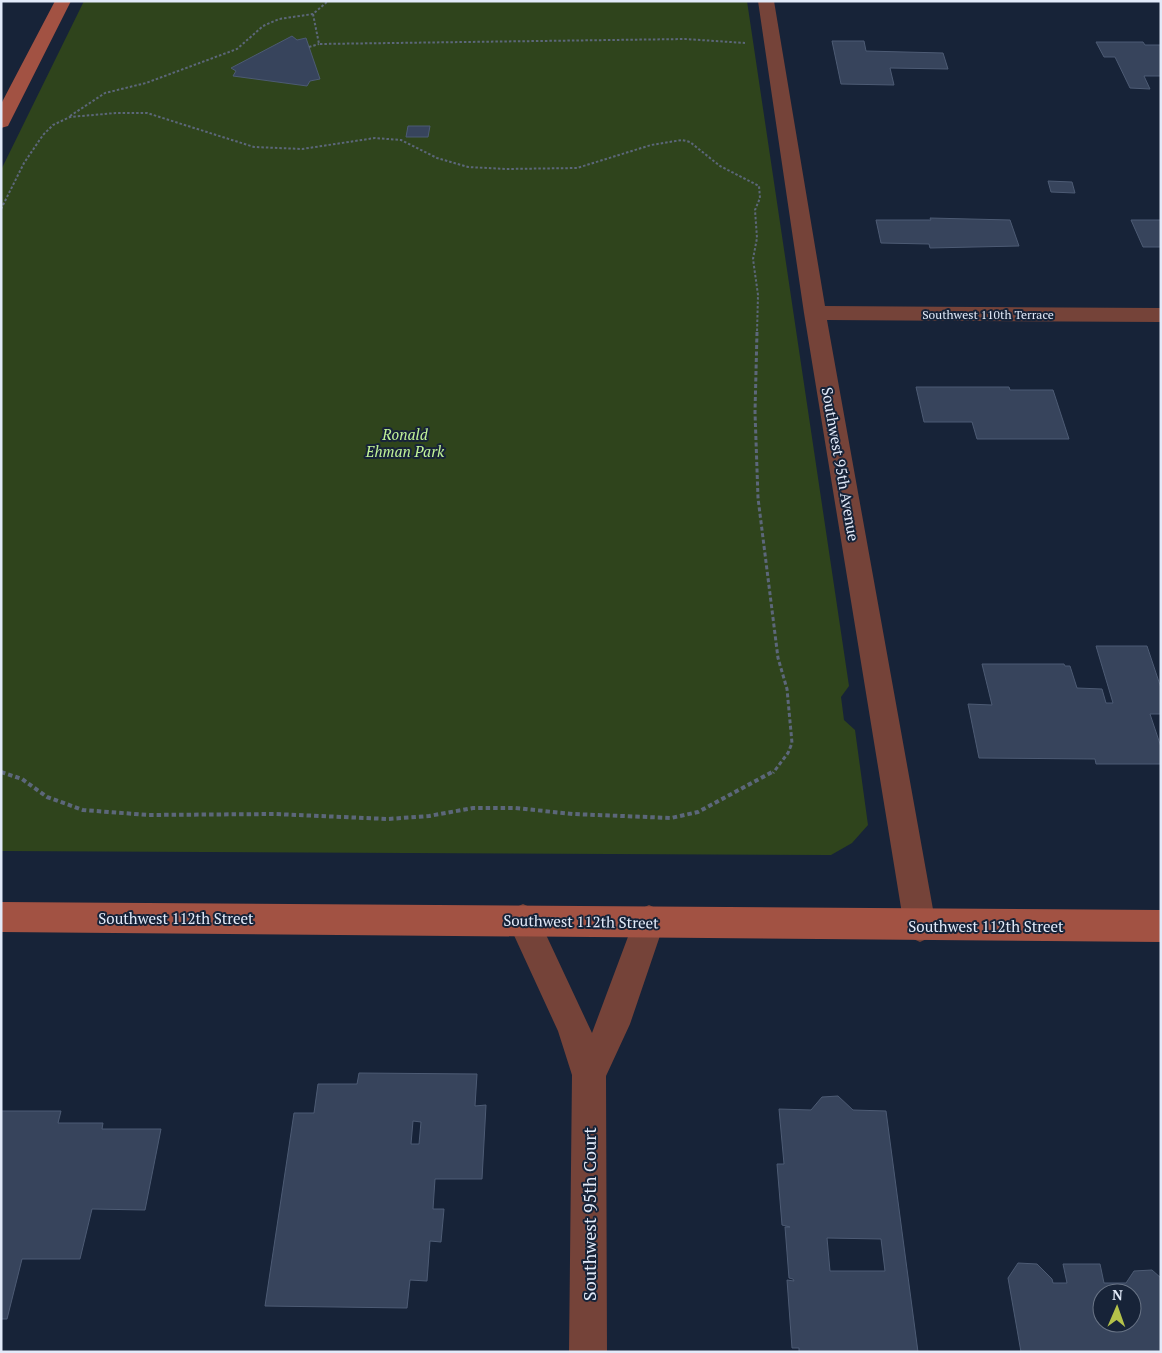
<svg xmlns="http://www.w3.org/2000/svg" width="1162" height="1353" font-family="'PT Serif',serif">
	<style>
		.green { fill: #2f441c }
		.building { fill: #37445c; stroke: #4d5b74; fill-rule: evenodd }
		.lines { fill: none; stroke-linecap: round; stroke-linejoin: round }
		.path-far2 { stroke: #5c677a; stroke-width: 2; stroke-dasharray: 2.5 2; stroke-linecap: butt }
		.path-far1 { stroke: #5c677a; stroke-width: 3; stroke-dasharray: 4 2.5; stroke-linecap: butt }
		.path { stroke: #5c677a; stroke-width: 4; stroke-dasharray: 4.5 3; stroke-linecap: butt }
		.street { fill: #754339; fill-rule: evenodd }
		.secondary { fill: #a25243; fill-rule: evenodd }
		.labels { text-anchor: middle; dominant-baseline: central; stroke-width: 4; stroke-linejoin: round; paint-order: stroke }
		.far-street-label { font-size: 12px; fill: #e2eaf9; stroke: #172338 }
		.park-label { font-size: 15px; font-style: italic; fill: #c2f498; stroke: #172338 }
		.street-label { font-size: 15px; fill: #e2eaf9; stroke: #172338 }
		.near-street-label { font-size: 18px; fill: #e2eaf9; stroke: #172338 }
	</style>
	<rect width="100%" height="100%" fill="#172338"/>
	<path class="green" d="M 84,1 L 747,1 L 849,686 L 841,697 L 844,720 L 855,730 L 868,825 L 852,843 L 831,855 L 1,851 L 1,170 Z"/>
	<path class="building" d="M 292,36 L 297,40 L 306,38 L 320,79 L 310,81 L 307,86 L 233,76 L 236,71 L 231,68 Z
		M 832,41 L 864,41 L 866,51 L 943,53 L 948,69 L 890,68 L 894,85 L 841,84 Z
		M 1096,42 L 1143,42 L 1145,45 L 1161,45 L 1161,76 L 1144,76 L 1150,89 L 1130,88 L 1115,57 L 1104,57 Z
		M 408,126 L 430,126 L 428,137 L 406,137 Z
		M 1048,181 L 1072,182 L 1075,193 L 1051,192 Z
		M 930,218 L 1010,220 L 1019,246 L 930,248 L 929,244 L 881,243 L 876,220 L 931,220 Z
		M 1131,220 L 1161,220 L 1161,247 L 1143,247 Z
		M 916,387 L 1009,387 L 1010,390 L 1053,390 L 1069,439 L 977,439 L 972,422 L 924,422 Z
		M 1096,646 L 1147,646 L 1161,688 L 1161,714 L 1150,714 L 1161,747 L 1161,764 L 1096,764 L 1095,759 L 979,758 L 968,704 L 992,705 L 982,664 L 1064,664 L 1065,666 L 1070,666 L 1077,688 L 1102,689 L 1106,703 L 1113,703 Z
		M 359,1073 L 477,1074 L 475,1106 L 486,1105 L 482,1179 L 435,1179 L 433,1209 L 444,1209 L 441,1242 L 430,1241 L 427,1281 L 410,1280 L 407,1308 L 265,1306 L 294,1113 L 314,1113 L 318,1084 L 357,1084 ZM 413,1121 L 421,1122 L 419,1144 L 411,1144 Z
		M 838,1096 L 853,1110 L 886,1111 L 918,1352 L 799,1352 L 799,1348 L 792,1348 L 787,1280 L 794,1281 L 793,1279 L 789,1278 L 785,1227 L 790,1227 L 782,1225 L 777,1164 L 784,1164 L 779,1109 L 811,1110 L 822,1097 ZM 827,1238 L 881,1239 L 885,1271 L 830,1271 Z
		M 1,1111 L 61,1111 L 58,1123 L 103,1123 L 102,1129 L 161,1129 L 145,1210 L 92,1209 L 80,1259 L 22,1259 L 7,1319 L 1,1319 Z
		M 1018,1263 L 1037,1264 L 1052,1279 L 1053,1283 L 1067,1283 L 1063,1264 L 1100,1264 L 1104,1283 L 1126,1283 L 1134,1271 L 1152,1270 L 1161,1278 L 1161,1352 L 1021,1352 L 1008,1278 ZM 1102,1293 L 1132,1293 L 1132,1323 L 1102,1323 Z"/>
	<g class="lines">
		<path class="path-far2" d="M 313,14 L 319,44 L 685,39 L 745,43
			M 309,47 L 319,44
			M 70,116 L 105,93 L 146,83 L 237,49 L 263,26 L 279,19 L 313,14 L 328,1
			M 1,209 L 24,163 L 43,135 L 53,125 L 70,117 L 116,113 L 147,113 L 254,147 L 302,149 L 375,138 L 401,140 L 437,158 L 468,167 L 506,169 L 577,168 L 651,145 L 682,140 L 690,142 L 720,166 L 759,186 L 760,198 L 755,210 L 757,238 L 753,259 L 758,295 L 757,333"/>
		<path class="path-far1" d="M 757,332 L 755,412 L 758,498 L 778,658 L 787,689 L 792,743 L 788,753 L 773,773"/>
		<path class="path" d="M 1,772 L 22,779 L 47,797 L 83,810 L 148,815 L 275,814 L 388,819 L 429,816 L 473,808 L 515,808 L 573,814 L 671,818 L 698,812 L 774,771"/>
		<path class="street" d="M 758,1 L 774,1 L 825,306 L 1161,308 L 1161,322 L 827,320 L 936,926 L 931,937 L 920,942 L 909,937 L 904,926 L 804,313 Z
			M 523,904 L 534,909 L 592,1033 L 638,910 L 649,905 L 660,910 L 665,921 L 630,1024 L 606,1076 L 607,1352 L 569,1352 L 572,1075 L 558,1031 L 507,920 L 512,909 Z"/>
		<path class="secondary" d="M 55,1 L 71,1 L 10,122 L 8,126 L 1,128 L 1,104 Z
			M 1,902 L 1161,910 L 1161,942 L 1,932 Z"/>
	</g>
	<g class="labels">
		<g class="far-street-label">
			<text x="988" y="314">Southwest 110th Terrace</text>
		</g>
		<g class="park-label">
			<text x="405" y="434">Ronald<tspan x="405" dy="17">Ehman Park</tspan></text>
		</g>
		<g class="street-label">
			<text transform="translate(841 464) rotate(80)">Southwest 95th Avenue</text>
			<text x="176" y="918">Southwest 112th Street</text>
			<text transform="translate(581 921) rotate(1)">Southwest 112th Street</text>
			<text x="986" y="926">Southwest 112th Street</text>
		</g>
		<g class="near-street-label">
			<text transform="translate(589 1214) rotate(-90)">Southwest 95th Court</text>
		</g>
	</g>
	<rect width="1162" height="1353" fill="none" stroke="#e2eaf9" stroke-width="5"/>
	<g transform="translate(1117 1308) rotate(2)"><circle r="24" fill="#172338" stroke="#687385"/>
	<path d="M0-4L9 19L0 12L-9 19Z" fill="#b4c24a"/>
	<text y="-8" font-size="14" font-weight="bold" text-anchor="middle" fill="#e2eaf9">N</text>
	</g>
</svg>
